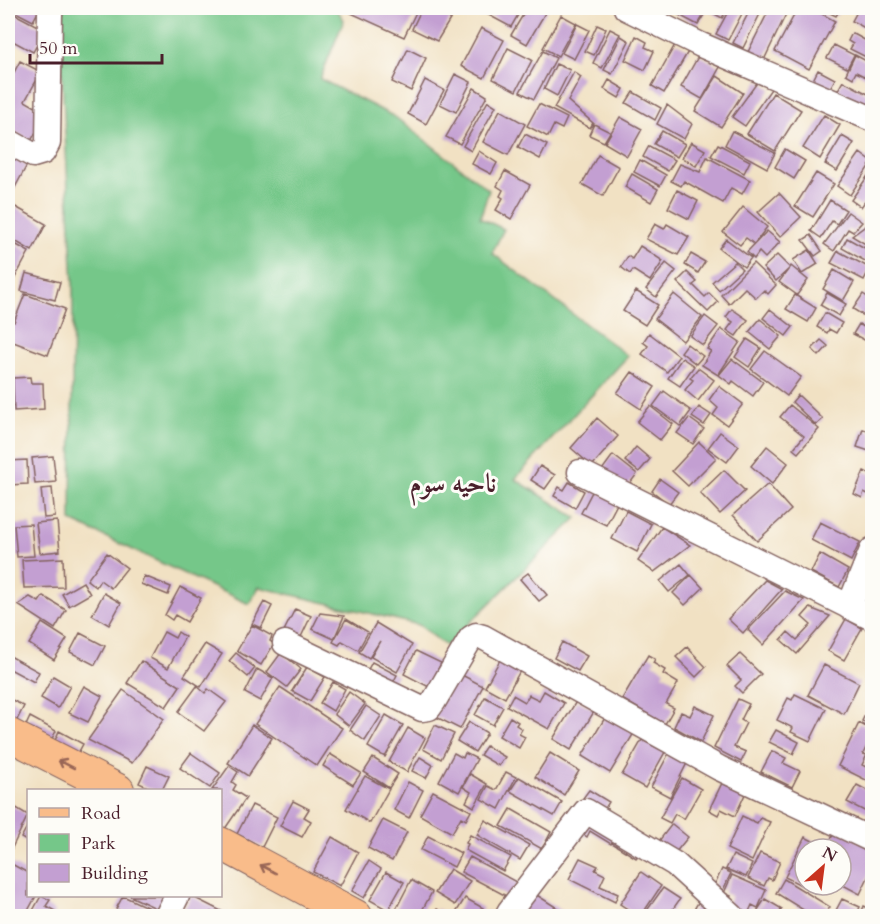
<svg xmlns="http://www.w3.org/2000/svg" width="880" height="924" font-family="Cardo,Amiri,serif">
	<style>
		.green { fill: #75c789; stroke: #60735a; stroke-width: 1.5 }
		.building { fill: #c39fd2 }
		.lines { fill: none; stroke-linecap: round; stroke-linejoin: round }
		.minor-casing { stroke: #846360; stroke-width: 27 }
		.major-casing { stroke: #846360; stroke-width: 34 }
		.minor { stroke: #fff; stroke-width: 24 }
		.major { stroke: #f9bc8a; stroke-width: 32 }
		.oneway { stroke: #996656 }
		.labels { text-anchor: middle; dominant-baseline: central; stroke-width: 6; stroke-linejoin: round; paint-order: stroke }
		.district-label { font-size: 26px; font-weight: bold; fill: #4a1f2b; stroke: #fdfcf7 }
	</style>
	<rect width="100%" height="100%" fill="#fdfcf7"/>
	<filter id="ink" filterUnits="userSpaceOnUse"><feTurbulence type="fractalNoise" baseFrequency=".0167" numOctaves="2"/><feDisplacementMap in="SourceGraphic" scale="12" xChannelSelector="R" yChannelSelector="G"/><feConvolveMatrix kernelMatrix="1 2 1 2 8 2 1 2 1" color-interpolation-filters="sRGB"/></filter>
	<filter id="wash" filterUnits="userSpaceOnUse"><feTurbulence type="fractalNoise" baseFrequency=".008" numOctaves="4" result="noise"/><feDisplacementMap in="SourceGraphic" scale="24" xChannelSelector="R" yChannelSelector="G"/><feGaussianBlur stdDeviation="1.35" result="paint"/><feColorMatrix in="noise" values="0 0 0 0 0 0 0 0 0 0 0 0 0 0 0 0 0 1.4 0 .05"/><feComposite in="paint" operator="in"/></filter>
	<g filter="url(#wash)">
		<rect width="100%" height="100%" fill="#f1e1c3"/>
		<path class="green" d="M 63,8 L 336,8 L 344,20 L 320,79 L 395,117 L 489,190 L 480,218 L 504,229 L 492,253 L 628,356 L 515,479 L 577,518 L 446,646 L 419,625 L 259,587 L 249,604 L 71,521 L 73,286 L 59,17 Z"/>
		<g id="blocks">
			<path class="building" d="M 8,8 L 40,8 L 33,21 Z
				M 354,8 L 418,8 L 404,37 L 351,13 Z
				M 422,8 L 457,8 L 437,41 L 412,29 Z
				M 483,8 L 522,8 L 511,27 L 481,11 Z
				M 527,8 L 548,8 L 527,44 L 511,35 Z
				M 675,8 L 708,8 L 698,25 L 673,12 Z
				M 711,8 L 728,8 L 722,18 L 709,11 Z
				M 730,8 L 745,8 L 728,40 L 716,34 Z
				M 751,8 L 763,8 L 743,48 L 733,43 Z
				M 770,8 L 777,8 L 787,12 L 764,60 L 748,52 Z
				M 798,8 L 806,11 L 807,8 L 811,8 L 835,21 L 809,69 L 775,51 Z
				M 820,8 L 841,8 L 836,16 Z
				M 859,8 L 872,8 L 872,32 L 852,21 Z
				M 9,11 L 45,30 L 33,52 L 13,41 L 8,52 Z
				M 561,15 L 576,23 L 558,56 L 543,48 Z
				M 577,24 L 589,30 L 574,59 L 562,53 Z
				M 597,25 L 606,29 L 594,55 L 585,51 Z
				M 481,28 L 504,40 L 484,78 L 461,66 Z
				M 610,29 L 620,34 L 602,68 L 593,63 Z
				M 852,33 L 872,44 L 872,60 L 850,49 L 853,44 L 848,41 Z
				M 621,36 L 629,41 L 612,74 L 604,70 Z
				M 636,36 L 647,42 L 645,47 L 654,51 L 645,70 L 625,60 Z
				M 676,43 L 689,50 L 664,93 L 652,86 Z
				M 834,45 L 854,55 L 847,68 L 827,58 Z
				M 508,48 L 532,60 L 516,91 L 493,79 Z
				M 408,49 L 426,58 L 411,91 L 392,82 Z
				M 543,51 L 556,58 L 534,99 L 520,92 Z
				M 699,55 L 720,67 L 702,99 L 681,87 Z
				M 855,55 L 872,64 L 872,80 L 856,72 L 853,78 L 846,74 Z
				M 20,61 L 41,72 L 25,101 L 46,113 L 31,141 L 8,128 L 8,84 Z
				M 556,64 L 570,70 L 557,96 L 544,89 Z
				M 818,70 L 835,79 L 830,88 L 813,80 Z
				M 574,72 L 581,77 L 568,101 L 593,123 L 590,128 L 554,108 Z
				M 455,74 L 471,82 L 456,112 L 440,104 Z
				M 717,76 L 743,93 L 721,127 L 695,111 Z
				M 425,80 L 444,90 L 426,124 L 408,114 Z
				M 609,80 L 624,89 L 619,98 L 604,89 Z
				M 759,80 L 771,89 L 745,126 L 732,117 Z
				M 843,81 L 872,96 L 872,108 L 838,90 Z
				M 474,88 L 487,96 L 460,144 L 446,137 Z
				M 633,92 L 661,108 L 655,120 L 626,103 Z
				M 773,93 L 801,110 L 775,151 L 747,134 Z
				M 488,101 L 496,106 L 471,151 L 463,146 Z
				M 539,104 L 567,118 L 562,129 L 554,125 L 548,137 L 527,126 Z
				M 667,105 L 692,124 L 684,139 L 657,124 Z
				M 500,110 L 525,124 L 508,155 L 483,142 Z
				M 824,115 L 840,125 L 820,159 L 803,148 Z
				M 620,117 L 642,129 L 627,156 L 605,143 Z
				M 594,124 L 610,132 L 604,142 L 589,135 Z
				M 662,131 L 685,144 L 677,157 L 654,144 Z
				M 732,131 L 775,153 L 767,168 L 725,145 Z
				M 525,134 L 547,145 L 540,159 L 518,147 Z
				M 842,136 L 854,143 L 837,171 L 825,164 Z
				M 691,142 L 705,150 L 696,166 L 682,158 Z
				M 718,144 L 750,161 L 744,173 L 711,156 Z
				M 649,146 L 675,160 L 668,171 L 643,157 Z
				M 785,149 L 805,161 L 794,179 L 775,167 Z
				M 479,151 L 497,163 L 491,174 L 472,164 Z
				M 860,153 L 872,162 L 850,195 L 837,186 Z
				M 8,154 L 27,165 L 11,195 L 8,193 Z
				M 598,155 L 619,167 L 603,196 L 582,184 Z
				M 707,157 L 750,180 L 742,194 L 731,188 L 723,203 L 684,181 L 681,186 L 671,181 L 680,164 L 700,172 Z
				M 640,160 L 666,175 L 660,186 L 634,172 Z
				M 872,170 L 872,192 L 861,207 L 851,200 Z
				M 505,171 L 530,185 L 511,219 L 496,210 L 503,198 L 500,196 L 503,190 L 497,186 Z
				M 816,173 L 834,184 L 813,217 L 795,206 Z
				M 632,174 L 658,189 L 651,202 L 625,187 Z
				M 677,190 L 698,201 L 689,219 L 668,208 Z
				M 779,193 L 801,217 L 780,237 L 758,212 Z
				M 830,200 L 846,210 L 837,224 L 832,221 L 821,238 L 811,231 Z
				M 12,205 L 46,224 L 32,251 L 8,237 L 8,213 Z
				M 743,207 L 767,227 L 754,244 L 746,238 L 740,245 L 723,232 Z
				M 848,212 L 862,222 L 853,232 L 848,229 L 834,251 L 824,244 Z
				M 655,224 L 664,229 L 667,224 L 689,237 L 678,255 L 646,239 Z
				M 867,225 L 872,228 L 872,248 L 852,236 Z
				M 767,231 L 780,242 L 765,258 L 759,252 L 754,259 L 747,252 Z
				M 811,235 L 822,251 L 815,256 L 803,240 Z
				M 847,238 L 872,252 L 872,265 L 842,248 Z
				M 726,239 L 751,258 L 744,267 L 719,248 Z
				M 8,240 L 29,252 L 10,287 L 8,286 Z
				M 640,246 L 663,261 L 650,281 L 633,270 L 630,274 L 621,267 L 628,256 L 632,259 Z
				M 809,250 L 818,264 L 802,274 L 793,260 Z
				M 838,251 L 870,268 L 864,280 L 831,263 Z
				M 691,254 L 705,262 L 698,273 L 685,265 Z
				M 777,255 L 790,268 L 776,281 L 763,268 Z
				M 735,262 L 742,269 L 719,290 L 712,282 Z
				M 666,263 L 676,271 L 656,297 L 646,289 Z
				M 753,263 L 776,285 L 768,294 L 764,290 L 756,298 L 745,288 L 729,304 L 721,295 Z
				M 791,266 L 808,280 L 797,295 L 779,282 Z
				M 834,270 L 854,282 L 843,301 L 823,289 Z
				M 687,272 L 697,282 L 693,285 L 705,297 L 709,293 L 718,302 L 708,312 L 677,282 Z
				M 26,273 L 60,282 L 55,300 L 21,291 Z
				M 636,291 L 658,305 L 645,325 L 623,311 Z
				M 827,293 L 846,304 L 839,316 L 820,305 Z
				M 8,294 L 15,298 L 8,311 Z
				M 25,294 L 65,309 L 48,355 L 8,340 L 8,320 L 14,322 Z
				M 674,294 L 702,317 L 683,341 L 655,319 Z
				M 863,294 L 872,300 L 872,321 L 853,309 Z
				M 795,295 L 816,308 L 808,322 L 786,309 Z
				M 732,309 L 748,320 L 736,336 L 727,330 L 733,322 L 726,317 Z
				M 770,309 L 793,327 L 786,336 L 763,318 Z
				M 825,313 L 842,323 L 836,333 L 829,329 L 827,333 L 817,327 Z
				M 705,316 L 718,326 L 703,345 L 690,336 Z
				M 760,319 L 781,336 L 770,349 L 749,332 Z
				M 859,324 L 872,332 L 872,339 L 870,343 L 853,334 Z
				M 721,329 L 740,342 L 718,375 L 702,365 L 711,351 L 707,349 Z
				M 649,333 L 679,356 L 667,372 L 642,354 L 648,346 L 643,342 Z
				M 747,339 L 761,348 L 749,367 L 735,357 Z
				M 821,340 L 828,346 L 819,356 L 812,349 Z
				M 687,344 L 703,356 L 696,364 L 681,352 Z
				M 765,351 L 801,377 L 787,396 L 751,369 Z
				M 682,358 L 694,366 L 680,386 L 668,378 Z
				M 732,359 L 763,382 L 753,396 L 733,381 L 731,384 L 719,375 Z
				M 698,368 L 714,380 L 698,401 L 685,390 L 693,380 L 690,378 Z
				M 632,372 L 655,387 L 641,409 L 617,393 Z
				M 30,377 L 31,383 L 43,383 L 44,409 L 14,411 L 13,378 Z
				M 719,386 L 743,404 L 727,425 L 713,415 L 718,408 L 709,400 Z
				M 664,391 L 691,411 L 680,426 L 653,406 Z
				M 798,395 L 823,419 L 816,425 L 792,402 Z
				M 790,405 L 819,429 L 798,453 L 793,449 L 804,436 L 780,417 Z
				M 650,406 L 673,424 L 660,440 L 637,422 Z
				M 699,407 L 711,415 L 704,425 L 692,417 Z
				M 597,418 L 618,436 L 592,466 L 571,448 Z
				M 689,418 L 704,429 L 693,444 L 677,433 Z
				M 863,429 L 872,432 L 872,452 L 857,447 Z
				M 720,432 L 739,446 L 727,462 L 708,448 Z
				M 699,442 L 716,458 L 688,486 L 672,471 Z
				M 767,446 L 788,463 L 772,484 L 751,466 Z
				M 636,447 L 650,459 L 639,472 L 625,461 Z
				M 613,455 L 637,474 L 627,487 L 602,470 Z
				M 53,456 L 56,482 L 35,484 L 32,458 Z
				M 27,460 L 28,484 L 8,485 L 8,461 Z
				M 540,466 L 555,475 L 545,489 L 531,480 Z
				M 724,470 L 745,491 L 720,514 L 700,493 Z
				M 864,471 L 872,475 L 872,496 L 864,492 L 862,498 L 854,494 Z
				M 660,479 L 678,492 L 669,504 L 652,491 Z
				M 569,482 L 584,491 L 575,508 L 554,496 L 559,487 L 564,490 Z
				M 768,484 L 791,510 L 757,541 L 733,515 Z
				M 52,488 L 55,517 L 44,518 L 41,489 Z
				M 593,490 L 618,502 L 606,525 L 581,513 Z
				M 626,511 L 651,524 L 637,552 L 612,539 Z
				M 57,521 L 60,551 L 40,553 L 36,523 Z
				M 820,522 L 860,542 L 851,561 L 811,540 Z
				M 31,524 L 34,556 L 17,557 L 14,525 Z
				M 662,527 L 690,545 L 654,572 L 638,561 Z
				M 107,553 L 127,568 L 111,588 L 100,580 L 96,587 L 87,580 Z
				M 820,554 L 848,570 L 839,587 L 811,572 Z
				M 63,558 L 64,587 L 24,588 L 22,560 Z
				M 681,564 L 690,575 L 669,592 L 660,581 Z
				M 528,573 L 547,595 L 539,601 L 520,579 Z
				M 691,575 L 703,588 L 685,605 L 673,593 Z
				M 144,576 L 171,587 L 168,595 L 141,584 Z
				M 765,580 L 782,589 L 743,633 L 728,619 Z
				M 83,582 L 90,594 L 69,606 L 62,594 Z
				M 180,587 L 201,598 L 187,622 L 175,615 L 172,620 L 165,615 Z
				M 8,589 L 12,589 L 14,602 L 8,603 Z
				M 785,591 L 804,600 L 763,645 L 748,630 Z
				M 104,593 L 121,603 L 109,625 L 92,615 Z
				M 43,596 L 66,610 L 55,629 L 18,605 L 30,597 L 39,602 Z
				M 264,602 L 272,606 L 261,628 L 252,624 Z
				M 810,608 L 830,616 L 797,654 L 781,640 L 788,632 L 797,640 L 811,625 L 802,617 Z
				M 295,609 L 311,616 L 300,639 L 284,631 Z
				M 320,613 L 344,616 L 334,639 L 312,629 Z
				M 346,619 L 368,632 L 358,650 L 342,641 L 339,645 L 333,642 Z
				M 846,619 L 862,628 L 844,660 L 828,651 Z
				M 42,623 L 67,639 L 54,660 L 29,644 Z
				M 376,623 L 412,645 L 397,672 L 371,657 L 380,641 L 369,658 L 359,652 Z
				M 252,625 L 272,636 L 270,641 L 274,644 L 261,665 L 237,651 Z
				M 164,632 L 175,638 L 178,632 L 185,637 L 168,668 L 150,658 Z
				M 80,633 L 105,646 L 95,665 L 70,652 Z
				M 562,642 L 587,656 L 578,671 L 554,658 Z
				M 205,644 L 222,654 L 201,687 L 184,676 Z
				M 687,647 L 706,667 L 696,677 L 676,657 Z
				M 416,651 L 441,663 L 429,687 L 404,674 Z
				M 236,653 L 255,668 L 248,677 L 229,661 Z
				M 281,653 L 301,669 L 287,687 L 267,672 Z
				M 740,654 L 761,674 L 742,693 L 735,686 L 741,680 L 727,666 Z
				M 8,655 L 39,672 L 34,682 L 8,668 Z
				M 648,655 L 655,659 L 653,663 L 665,670 L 663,674 L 678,683 L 666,704 L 674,708 L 665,724 L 622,699 Z
				M 501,658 L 521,669 L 505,698 L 485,687 Z
				M 141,661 L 180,686 L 166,707 L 127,683 Z
				M 372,662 L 397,675 L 390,688 L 365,675 Z
				M 824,665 L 859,683 L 844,714 L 808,695 Z
				M 307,667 L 325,677 L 310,701 L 292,691 Z
				M 257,669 L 273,678 L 260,701 L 245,693 Z
				M 458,673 L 483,686 L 460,729 L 434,716 Z
				M 53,676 L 70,686 L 58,708 L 41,698 Z
				M 333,682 L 345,689 L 333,711 L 320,703 Z
				M 84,686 L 102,696 L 88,722 L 69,713 Z
				M 197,686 L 205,693 L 208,689 L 226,702 L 204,731 L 178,712 Z
				M 280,687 L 342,728 L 317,766 L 255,724 Z
				M 123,690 L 164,719 L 132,763 L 88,740 Z
				M 544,691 L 564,703 L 549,729 L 507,706 L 513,695 L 525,702 L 529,695 L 539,700 Z
				M 349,692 L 365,704 L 349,726 L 334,714 Z
				M 795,694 L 826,709 L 810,741 L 791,732 L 793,728 L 777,720 L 788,698 L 792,700 Z
				M 485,697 L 503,707 L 493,725 L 475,715 Z
				M 8,698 L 24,706 L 16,722 L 8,718 Z
				M 738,699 L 749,704 L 741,720 L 746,723 L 734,747 L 746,752 L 741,762 L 714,748 Z
				M 577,700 L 595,710 L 571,750 L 553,739 Z
				M 872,701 L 872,727 L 862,721 Z
				M 366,706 L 381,716 L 365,741 L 350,730 Z
				M 695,706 L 714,715 L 701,742 L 674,727 L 681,712 L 690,716 Z
				M 386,715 L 403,725 L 385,757 L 368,747 Z
				M 606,716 L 634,733 L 610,773 L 582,756 Z
				M 30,717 L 56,731 L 49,744 L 24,730 Z
				M 510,717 L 518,722 L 516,725 L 522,729 L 519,734 L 525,737 L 519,748 L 499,736 Z
				M 469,722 L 487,733 L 475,752 L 457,741 Z
				M 859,723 L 872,730 L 872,735 L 863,754 L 867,755 L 862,765 L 872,770 L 872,783 L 838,766 Z
				M 252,725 L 272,738 L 248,776 L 228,763 Z
				M 435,725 L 454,734 L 441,759 L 423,749 Z
				M 408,728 L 425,738 L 407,772 L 389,762 Z
				M 776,730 L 799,742 L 793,754 L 769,742 Z
				M 59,731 L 83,744 L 77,755 L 54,743 Z
				M 642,740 L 665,752 L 645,788 L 622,775 Z
				M 486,746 L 505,757 L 499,766 L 480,755 Z
				M 772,751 L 786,758 L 783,763 L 800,771 L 792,787 L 761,772 Z
				M 191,753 L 220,773 L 210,788 L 180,768 Z
				M 454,753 L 463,758 L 465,753 L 477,759 L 459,792 L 439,781 Z
				M 550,753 L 579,771 L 564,795 L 535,777 Z
				M 669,753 L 687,763 L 670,797 L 651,787 Z
				M 330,754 L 361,773 L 353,785 L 323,766 Z
				M 420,757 L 433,765 L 426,778 L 412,771 Z
				M 373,758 L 398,774 L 389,788 L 364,772 Z
				M 147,766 L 169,776 L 162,790 L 154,790 L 139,783 Z
				M 229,766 L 238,772 L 232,782 L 236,785 L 233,790 L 246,798 L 220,836 L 220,790 L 212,790 Z
				M 506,772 L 516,777 L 499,809 L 481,799 L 488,786 L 496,790 Z
				M 470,774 L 487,784 L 474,807 L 466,802 L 471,792 L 463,787 Z
				M 365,776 L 389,789 L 370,823 L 346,809 Z
				M 519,777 L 562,802 L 554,816 L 510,791 Z
				M 682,778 L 701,789 L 684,819 L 675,814 L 670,823 L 660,818 Z
				M 723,781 L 746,792 L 735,816 L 721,809 L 718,815 L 709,810 Z
				M 408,782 L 423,790 L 409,818 L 394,810 Z
				M 857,785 L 872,793 L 872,815 L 847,802 Z
				M 589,790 L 609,802 L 600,817 L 592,804 L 583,798 Z
				M 433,791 L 471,811 L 466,820 L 461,817 L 452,833 L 420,815 Z
				M 293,801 L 309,809 L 304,817 L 311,821 L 302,837 L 280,826 Z
				M 8,803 L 28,815 L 8,856 Z
				M 252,805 L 277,817 L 262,847 L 237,834 Z
				M 511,809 L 551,832 L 542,849 L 501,826 Z
				M 590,815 L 618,832 L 611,844 L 590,831 L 587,837 L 579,832 Z
				M 742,816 L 757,823 L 760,818 L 770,822 L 752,861 L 727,849 Z
				M 383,820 L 407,832 L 392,861 L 368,848 Z
				M 485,820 L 529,845 L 520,860 L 477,835 Z
				M 672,824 L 688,837 L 671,858 L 655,846 Z
				M 28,825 L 28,842 L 21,838 Z
				M 836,829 L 872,848 L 872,869 L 860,894 L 841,884 L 849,869 L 841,865 L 841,849 L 826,849 Z
				M 619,833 L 642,847 L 636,858 L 612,843 Z
				M 470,835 L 511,857 L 503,871 L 465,850 L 468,844 L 466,843 Z
				M 428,836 L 461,853 L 454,867 L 421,850 Z
				M 332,837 L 358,852 L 340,886 L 313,872 Z
				M 805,837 L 825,847 L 824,849 L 805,849 L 805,887 L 785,877 Z
				M 760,853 L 780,862 L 772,880 L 768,878 L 764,886 L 748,878 Z
				M 733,855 L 752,864 L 746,877 L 726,869 Z
				M 470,857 L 518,883 L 510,898 L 461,872 Z
				M 580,858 L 598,866 L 595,870 L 605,875 L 600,886 L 618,894 L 615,902 L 569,879 Z
				M 369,861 L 381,869 L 364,898 L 352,891 Z
				M 8,862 L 28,873 L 28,896 L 36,896 L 25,916 L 17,916 L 8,911 Z
				M 450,869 L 470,881 L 455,905 L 435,893 Z
				M 722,869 L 731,873 L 723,890 L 714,886 Z
				M 386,872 L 404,882 L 388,910 L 370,900 Z
				M 641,872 L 661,886 L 641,916 L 638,916 L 620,904 Z
				M 732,875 L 766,890 L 758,908 L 752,905 L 747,916 L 726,908 L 731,896 L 724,893 Z
				M 784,879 L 830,907 L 824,916 L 813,916 L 776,893 Z
				M 411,880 L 432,892 L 419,916 L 401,916 L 394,913 Z
				M 663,888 L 680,899 L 668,916 L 643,916 Z
				M 532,892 L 562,911 L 559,916 L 516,916 Z
				M 41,896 L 50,900 L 46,906 L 55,911 L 52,916 L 30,916 Z
				M 123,896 L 158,912 L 156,916 L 131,916 L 116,909 Z
				M 130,896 L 167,896 L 160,910 Z
				M 191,896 L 231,916 L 216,916 L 217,915 L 211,912 L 209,916 L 180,916 Z
				M 702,896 L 715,903 L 708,916 L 690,916 Z
				M 465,898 L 483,908 L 478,916 L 454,916 Z
				M 765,899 L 782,909 L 777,916 L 754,916 Z
				M 842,899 L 860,907 L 856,916 L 833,916 Z
				M 864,906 L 872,910 L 872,916 L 860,916 Z
				M 437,909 L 448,914 L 447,916 L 433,916 Z
				M 486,911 L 495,916 L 483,916 Z"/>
		</g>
	</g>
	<g filter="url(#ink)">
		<use href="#blocks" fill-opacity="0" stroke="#846360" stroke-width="1.5"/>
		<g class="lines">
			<g class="minor-casing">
				<path id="minor" d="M 626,8 L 701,45 L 872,119
					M 8,141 L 33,155 L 43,152 L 48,143 L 50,13 L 52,8
					M 580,472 L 872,618
					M 849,607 L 872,550
					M 285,643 L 422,709 L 429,708 L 434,701 L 471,638 L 476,635 L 483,637 L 719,768 L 872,840
					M 509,912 L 586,811 L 675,864 L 732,916
					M 167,916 L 177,896"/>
			</g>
			<g class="major-casing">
				<path id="major" d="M 8,734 L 118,790
					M 220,843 L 356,916"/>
			</g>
			<use href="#minor" class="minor"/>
			<use href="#major" class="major"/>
		</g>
		<defs><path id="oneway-shaft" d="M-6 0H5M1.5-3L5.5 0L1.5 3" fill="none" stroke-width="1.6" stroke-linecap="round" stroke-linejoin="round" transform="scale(1.5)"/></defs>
		<g class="oneway">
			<use href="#oneway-shaft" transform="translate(66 764) rotate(-153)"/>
			<use href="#oneway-shaft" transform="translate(268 869) rotate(-152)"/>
		</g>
	</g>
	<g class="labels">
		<g class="district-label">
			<text x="453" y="483">ناحیه سوم</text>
		</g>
	</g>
	<rect width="880" height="924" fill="none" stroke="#fdfcf7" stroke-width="30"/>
	<rect x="27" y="789" width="195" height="108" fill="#fdfcf7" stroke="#b5a4a5" stroke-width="1.5"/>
	<rect x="39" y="808" width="30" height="9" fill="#f9bc8a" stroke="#b5a4a5" stroke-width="1.5"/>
	<text x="81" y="819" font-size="18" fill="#4a1f2b">Road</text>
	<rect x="39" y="834" width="30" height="18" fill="#75c789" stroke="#b5a4a5" stroke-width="1.5"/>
	<text x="81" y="849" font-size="18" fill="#4a1f2b">Park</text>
	<rect x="39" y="864" width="30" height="18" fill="#c39fd2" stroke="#b5a4a5" stroke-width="1.5"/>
	<text x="81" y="879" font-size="18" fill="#4a1f2b">Building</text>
	<g transform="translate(823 867) rotate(28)"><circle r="28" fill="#fdfcf7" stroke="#b5a4a5" stroke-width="1.5"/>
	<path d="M0-4.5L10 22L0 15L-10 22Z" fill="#c8321e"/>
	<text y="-9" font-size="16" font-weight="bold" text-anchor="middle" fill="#4a1f2b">N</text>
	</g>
	<path d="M30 54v9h132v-9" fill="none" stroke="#4a1f2b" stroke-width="3"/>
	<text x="39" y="54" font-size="18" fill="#4a1f2b" stroke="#fdfcf7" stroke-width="4.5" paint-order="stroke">50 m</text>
</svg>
